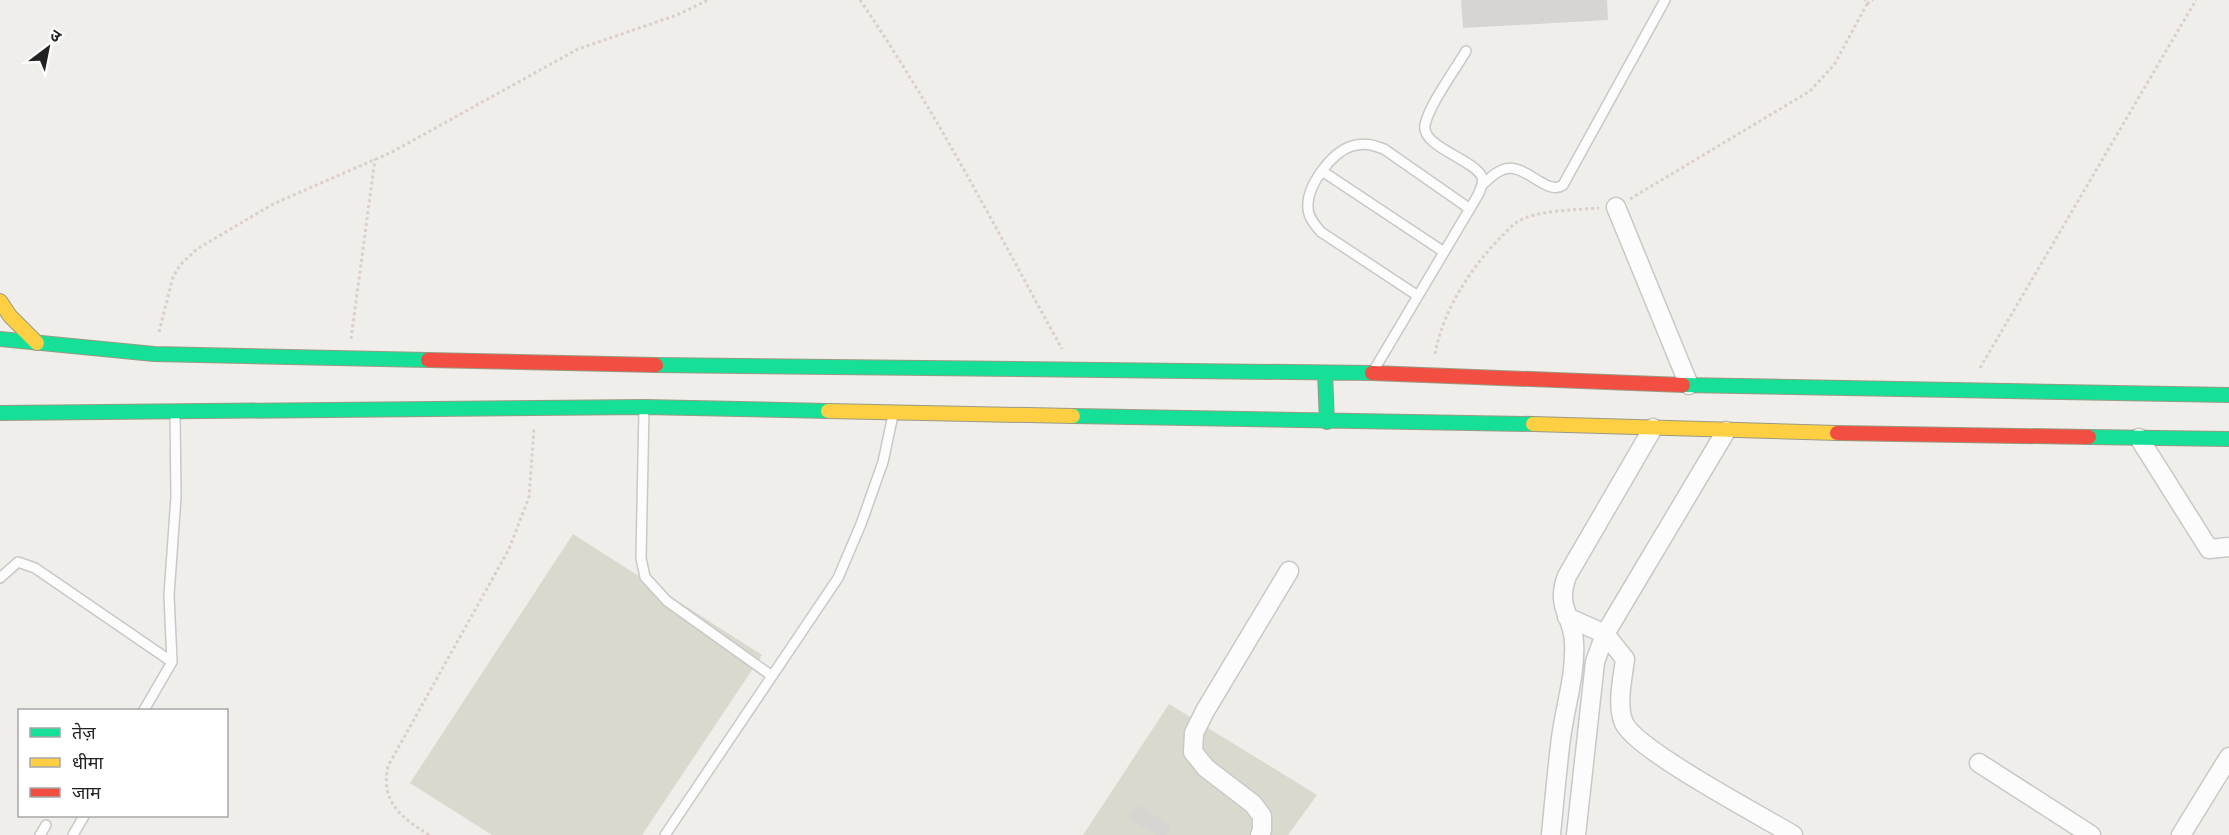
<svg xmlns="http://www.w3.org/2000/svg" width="2229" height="835" font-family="Ubuntu,'Noto Sans Devanagari',sans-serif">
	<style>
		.construction { fill: #d9d9cd }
		.building { fill: #d7d4d2 }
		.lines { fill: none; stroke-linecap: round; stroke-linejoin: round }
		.lane-casing { stroke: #c9c8c7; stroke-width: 12 }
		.street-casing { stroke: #c9c8c7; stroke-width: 21 }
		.fast-casing { stroke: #999a82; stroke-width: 16 }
		.slow-casing { stroke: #999a82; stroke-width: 16 }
		.jam-casing { stroke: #999a82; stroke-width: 16 }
		.path { stroke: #dccecd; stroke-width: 3; stroke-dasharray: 3 3; stroke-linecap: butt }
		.lane { stroke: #fdfcfc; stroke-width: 9 }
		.street { stroke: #fdfcfc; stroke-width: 18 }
		.fast { stroke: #16e098; stroke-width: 14 }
		.slow { stroke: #ffcf43; stroke-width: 14 }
		.jam { stroke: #f24e42; stroke-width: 14 }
	</style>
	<rect width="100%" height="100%" fill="#f0eeeb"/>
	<path class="construction" d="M 573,534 L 762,655 L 642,835 L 492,835 L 410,783 Z
		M 1169,704 L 1317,795 L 1288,835 L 1083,835 Z"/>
	<path class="building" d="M 1461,0 L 1607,0 L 1608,20 L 1463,28 Z
		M 1138,804 L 1171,826 L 1166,835 L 1156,835 L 1129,818 Z"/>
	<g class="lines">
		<g class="lane-casing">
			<path id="lane" d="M 1322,171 L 1444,252
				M 1483,184 C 1489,179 1494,173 1502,170 C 1524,160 1546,197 1563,185 L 1665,0
				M 1418,296 L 1321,232 C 1315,225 1308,217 1308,208 C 1306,186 1332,152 1352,146 C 1364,142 1373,145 1384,149 L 1470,209
				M 1374,370 L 1478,195 C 1480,190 1484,183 1482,177 C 1474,159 1421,147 1425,125 C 1429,105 1455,70 1466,51
				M 644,408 L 641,558 L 645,577 L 667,601 L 772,676
				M 0,578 L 18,562 L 35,568 L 172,662
				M 144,710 L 172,662 L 169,595 L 176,497 L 175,413
				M 40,835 L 46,825
				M 73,835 L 84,816
				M 665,835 L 838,578 L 861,524 L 883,462 L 893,415"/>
		</g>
		<g class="street-casing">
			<path id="street" d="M 1616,207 L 1689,385
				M 2139,438 L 2209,549 L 2229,547
				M 1567,617 L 1605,634 L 1625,659 C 1623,677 1616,705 1624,723 C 1636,750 1762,816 1793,835
				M 1979,763 L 2091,835
				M 1260,835 L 1262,830 L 1262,816 L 1253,804 L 1206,768 L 1193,752 L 1194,733 L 1205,711 L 1289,571
				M 1551,835 C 1554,803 1557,770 1561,738 C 1565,707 1576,674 1574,642 C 1573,615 1555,608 1567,576 L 1653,428
				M 1576,835 L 1595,662 L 1605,634 L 1726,431
				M 2181,835 L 2229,757"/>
		</g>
		<g class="fast-casing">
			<path id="fast" d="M 0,339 L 154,354 L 428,360
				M 656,365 L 1372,373
				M 1325,373 L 1327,422
				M 1683,385 L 2229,395
				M 0,413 L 644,407 L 828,411
				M 1073,416 L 1533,424
				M 2089,437 L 2229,439"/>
		</g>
		<g class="slow-casing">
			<path id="slow" d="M 0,301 L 10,316 L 37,343
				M 828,411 L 1073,416
				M 1533,424 L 1837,433"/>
		</g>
		<g class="jam-casing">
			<path id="jam" d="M 428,360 L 656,365
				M 1372,373 L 1683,385
				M 1837,433 L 2089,437"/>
		</g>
		<path class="path" d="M 860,0 C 936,111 997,231 1062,349
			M 1867,4 L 1873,0
			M 1630,199 L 1810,91 L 1834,65 L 1867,4 L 1865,0
			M 159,332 L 173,277 L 180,265 L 197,249 L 273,204 L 392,152 L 578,49 L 677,15 L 708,0
			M 351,339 L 375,159
			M 1435,354 C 1443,311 1469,270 1500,238 C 1505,233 1511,226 1517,222 C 1535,210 1577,210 1599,208
			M 1980,368 L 2196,0
			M 429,835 C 402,818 380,802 388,766 L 509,549 L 529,497 L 534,428"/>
		<use href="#lane" class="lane"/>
		<use href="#street" class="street"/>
		<use href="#fast" class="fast"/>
		<use href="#slow" class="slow"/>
		<use href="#jam" class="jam"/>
	</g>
	<rect x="18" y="709" width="210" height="108" fill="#ffffff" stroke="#a7a7a7" stroke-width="1.5"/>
	<rect x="30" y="728" width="30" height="9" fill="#16e098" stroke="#a7a7a7" stroke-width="1.5"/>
	<text x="72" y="739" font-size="18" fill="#222222">तेज़</text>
	<rect x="30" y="758" width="30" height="9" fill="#ffcf43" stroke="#a7a7a7" stroke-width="1.5"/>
	<text x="72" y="769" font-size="18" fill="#222222">धीमा</text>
	<rect x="30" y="788" width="30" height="9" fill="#f24e42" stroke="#a7a7a7" stroke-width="1.5"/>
	<text x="72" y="799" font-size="18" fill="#222222">जाम</text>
	<g transform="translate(48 48) rotate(32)" stroke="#ffffff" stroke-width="4.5" paint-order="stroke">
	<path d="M0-4.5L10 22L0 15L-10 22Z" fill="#222222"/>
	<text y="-9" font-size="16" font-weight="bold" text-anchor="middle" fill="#222222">उ</text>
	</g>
</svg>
